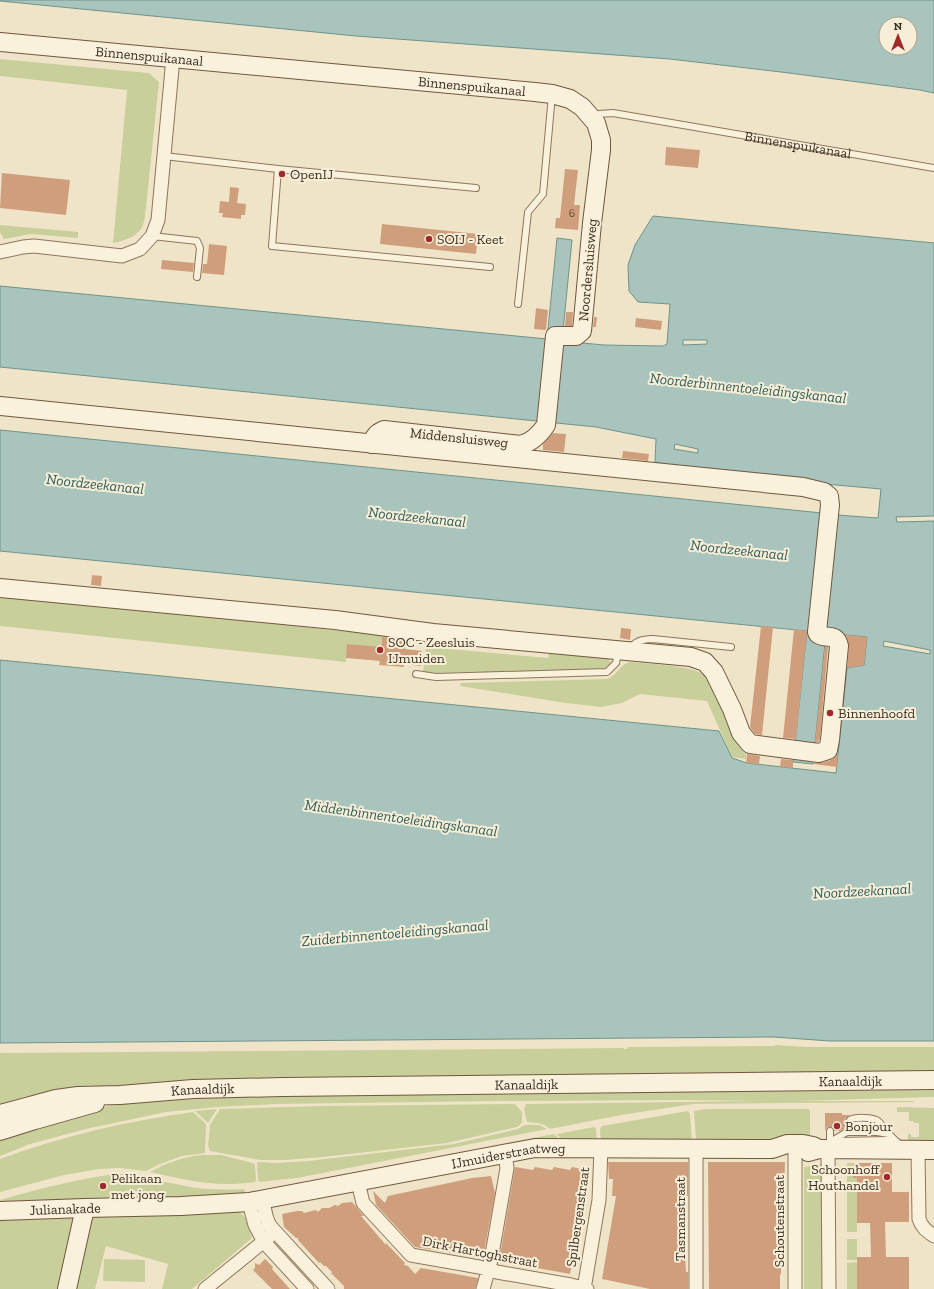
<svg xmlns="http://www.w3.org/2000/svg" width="934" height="1289" font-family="'Zilla Slab',serif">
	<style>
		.green { fill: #c9cf9b }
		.water { fill: #a9c4bc; stroke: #6f938a; fill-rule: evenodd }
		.building { fill: #cf9f7d }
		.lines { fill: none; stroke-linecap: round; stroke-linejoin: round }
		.lane-casing { stroke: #8d765c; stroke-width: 8 }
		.street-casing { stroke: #8d765c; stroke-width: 15 }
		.secondary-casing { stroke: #6f573f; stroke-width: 20 }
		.lane { stroke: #faf1dc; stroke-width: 6 }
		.street { stroke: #faf1dc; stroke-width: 13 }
		.secondary { stroke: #faf1dc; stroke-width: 18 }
		.poi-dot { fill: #9e2a2b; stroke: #f7eed8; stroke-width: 1.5 }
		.labels { text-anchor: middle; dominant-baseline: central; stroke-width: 4; stroke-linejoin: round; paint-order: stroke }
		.number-label { font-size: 12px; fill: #624a37 }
		.street-label { font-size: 14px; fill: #3d2e20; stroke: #f7eed8 }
		.poi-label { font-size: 14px; fill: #3d2e20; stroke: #f7eed8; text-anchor: start }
		.water-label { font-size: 15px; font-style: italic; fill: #2f5d5a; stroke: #f7eed8 }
	</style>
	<rect width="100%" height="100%" fill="#f0e4c8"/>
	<path class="green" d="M 0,59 L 149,73 L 159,82 L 146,208 C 145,213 145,220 143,225 C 138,237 124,241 113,243 L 127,90 L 0,76 Z
		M 0,225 L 78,232 L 78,238 L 31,234 L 4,239 L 0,232 Z
		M 0,594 L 387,636 L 387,640 L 381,640 L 380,648 L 348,644 L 346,662 L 0,626 Z
		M 426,647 L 548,658 L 549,653 L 608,659 L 611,662 L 609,667 L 601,670 L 436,673 L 423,672 Z
		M 630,662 C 649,664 685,665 701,673 C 715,680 734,732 741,749 L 746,755 L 746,759 L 732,757 L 707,701 L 640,694 L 622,703 L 601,707 L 566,703 L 460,686 L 461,683 L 607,679 C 619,674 619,665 630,662 Z
		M 775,1045 L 807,1047 L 934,1047 L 934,1072 L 55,1094 L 27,1096 L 0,1104 L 0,1053 L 623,1048 L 624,1049 L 627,1049 L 628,1047 L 775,1046 Z
		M 934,1085 L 934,1097 L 797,1101 L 915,1101 L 913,1102 L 693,1104 L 621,1115 L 550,1129 C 543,1122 535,1123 527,1122 L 524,1109 L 526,1104 L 756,1101 L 684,1100 L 501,1101 L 276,1104 L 218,1107 L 166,1112 L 86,1129 L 30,1144 L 0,1156 L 0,1135 L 76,1112 L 142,1100 L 192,1096 Z
		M 515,1104 L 522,1112 L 522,1123 L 517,1127 L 447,1143 L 323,1157 L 285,1160 L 260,1160 L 210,1151 L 208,1146 L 210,1125 L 220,1109 L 321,1106 Z
		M 897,1107 L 934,1108 L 934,1144 L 908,1142 L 908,1134 L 911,1134 L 911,1137 L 919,1137 L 919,1123 L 914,1123 L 913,1121 L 909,1121 L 909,1112 L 897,1112 Z
		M 217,1109 L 208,1123 L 195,1111 Z
		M 706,1109 L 809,1109 L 810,1111 L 810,1141 L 768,1144 L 763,1139 L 710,1139 L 708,1141 L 696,1141 L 694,1111 Z
		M 688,1111 L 690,1114 L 692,1141 L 676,1141 L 674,1139 L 620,1140 L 601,1144 L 600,1129 L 602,1126 Z
		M 193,1112 L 205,1123 L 206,1125 L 205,1153 L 182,1156 L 160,1164 L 146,1171 L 120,1168 L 99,1169 L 64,1175 L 0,1192 L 0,1159 C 62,1136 127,1121 193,1112 Z
		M 524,1125 L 539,1125 L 547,1129 L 297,1178 L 259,1182 L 258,1180 L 257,1163 L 258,1162 L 276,1163 L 308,1161 L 454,1144 L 518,1129 Z
		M 594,1127 L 596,1129 L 597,1142 L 561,1139 L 557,1134 Z
		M 554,1134 L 559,1139 L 505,1145 L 504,1144 L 507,1143 Z
		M 201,1155 L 221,1155 L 253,1163 L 255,1165 L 256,1180 L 255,1182 C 239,1184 224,1185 208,1183 C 188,1181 169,1176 150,1172 C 167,1163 182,1157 201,1155 Z
		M 847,1163 L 853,1163 L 853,1178 L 857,1178 L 857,1232 L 847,1232 Z
		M 813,1164 L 821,1164 L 822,1165 L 823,1289 L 804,1289 L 804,1167 L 810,1166 Z
		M 113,1174 C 138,1174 162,1182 186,1186 C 205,1190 225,1190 244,1189 L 246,1194 L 0,1208 L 0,1200 C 37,1189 75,1180 113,1174 Z
		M 237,1210 L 246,1218 L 252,1238 L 192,1289 L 162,1289 L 168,1264 L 106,1246 L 95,1289 L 72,1289 L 87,1223 L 94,1214 Z
		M 0,1215 L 72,1216 L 76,1220 L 62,1289 L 0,1289 Z
		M 847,1239 L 857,1239 L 857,1260 L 847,1260 Z
		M 104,1259 L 145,1260 L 145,1282 L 103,1281 Z
		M 857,1262 L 857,1289 L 847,1289 L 847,1263 Z"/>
	<path class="water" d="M 0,0 L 934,0 L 934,93 L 920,90 L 781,72 L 670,59 L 356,36 L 0,1 ZM 886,24 L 910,24 L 910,48 L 886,48 Z
		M 653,216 L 934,243 L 934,516 L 896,517 L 897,522 L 934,521 L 934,1041 L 830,1041 L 774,1037 L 0,1043 L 0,660 L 719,731 L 732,758 L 747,763 L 836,773 L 847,668 L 864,665 L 867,637 L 826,633 L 813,764 L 793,762 L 807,631 L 0,551 L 0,430 L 822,513 L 826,632 L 837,515 L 878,518 L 881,489 L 666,470 L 667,464 L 655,462 L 656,439 L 596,427 L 0,367 L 0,286 L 547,339 L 557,238 L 572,240 L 562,341 L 604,345 L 663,346 L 667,344 L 670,304 L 638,302 L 629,291 L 628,265 L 635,245 ZM 707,340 L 707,344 L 683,345 L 683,340 ZM 675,444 L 698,449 L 698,453 L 674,449 ZM 884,641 L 930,650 L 930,654 L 883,646 Z"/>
	<path class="building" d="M 666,147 L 700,150 L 698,168 L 665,165 Z
		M 565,169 L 578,170 L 574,205 L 580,205 L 578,230 L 555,228 L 556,218 L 560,218 Z
		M 2,173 L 70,180 L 66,215 L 0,208 Z
		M 230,187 L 239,188 L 237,203 L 246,204 L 245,215 L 241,215 L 241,219 L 222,217 L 223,213 L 219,213 L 220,201 L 229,202 Z
		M 382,224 L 478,234 L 476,254 L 380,244 Z
		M 209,244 L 227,246 L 224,275 L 202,273 L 203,264 L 207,264 Z
		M 162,260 L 194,263 L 193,272 L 161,269 Z
		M 536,308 L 548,310 L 546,330 L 534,329 Z
		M 566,312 L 573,312 L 572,326 L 565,326 Z
		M 594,317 L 597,317 L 596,327 L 593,327 Z
		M 636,318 L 662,321 L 661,330 L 635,327 Z
		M 553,433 L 566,434 L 564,452 L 543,450 L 543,444 Z
		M 623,451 L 649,454 L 648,461 L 622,458 Z
		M 92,575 L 102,576 L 101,586 L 91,585 Z
		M 761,626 L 773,627 L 762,735 L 755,734 L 750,727 Z
		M 621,628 L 631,629 L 630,640 L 620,638 Z
		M 794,629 L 807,631 L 807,632 L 796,739 L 783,738 Z
		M 846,635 L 867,637 L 864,665 L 847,668 L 849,647 Z
		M 382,637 L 406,640 L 405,649 L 422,651 L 421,666 L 404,664 L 404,667 L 379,665 L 380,661 L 346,658 L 347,644 L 381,647 Z
		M 825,647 L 828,647 L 820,738 L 818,742 L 815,742 Z
		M 838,752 L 837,767 L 813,764 L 813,763 L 822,763 L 831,760 L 836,757 Z
		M 747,754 L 760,756 L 759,764 L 746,763 Z
		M 781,759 L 793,760 L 793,768 L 780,767 Z
		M 825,1113 L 842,1113 L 842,1115 L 850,1115 L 845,1119 L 843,1129 L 840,1131 L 834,1131 L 833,1127 L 827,1127 L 825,1131 Z
		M 608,1162 L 688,1162 L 688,1196 L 686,1196 L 685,1251 L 686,1272 L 688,1272 L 688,1289 L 650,1289 L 602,1279 L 616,1196 L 612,1196 L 613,1179 L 609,1179 Z
		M 708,1162 L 785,1162 L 784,1190 L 781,1190 L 781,1274 L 780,1275 L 780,1289 L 709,1289 Z
		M 853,1163 L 892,1163 L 892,1192 L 909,1192 L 909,1222 L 885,1222 L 886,1257 L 909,1257 L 909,1289 L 857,1289 L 857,1257 L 871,1257 L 870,1223 L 857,1223 L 857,1178 L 853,1178 Z
		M 515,1167 L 533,1170 L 535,1167 L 552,1170 L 554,1167 L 570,1170 L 572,1167 L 586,1170 L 586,1171 L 587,1171 L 585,1185 L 583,1185 L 580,1203 L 582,1204 L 570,1274 L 499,1261 Z
		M 491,1176 L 495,1193 L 483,1258 L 415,1247 L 376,1205 L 373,1191 L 385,1203 L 388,1196 L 472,1178 Z
		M 352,1202 L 364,1216 L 361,1216 L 386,1245 L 386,1243 L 405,1263 L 404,1265 L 408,1266 L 415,1274 L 421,1268 L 478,1278 L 475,1289 L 344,1289 L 344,1286 L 331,1273 L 332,1272 L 326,1266 L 324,1266 L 320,1262 L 319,1263 L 298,1240 L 298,1238 L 296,1238 L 284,1227 L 282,1214 L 297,1211 L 302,1211 L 304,1213 L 316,1210 L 318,1212 L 322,1208 L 329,1208 L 335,1205 L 338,1206 L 342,1203 Z
		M 265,1259 L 273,1267 L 272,1269 L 290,1289 L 272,1289 L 253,1270 L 255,1268 L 255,1263 L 259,1265 Z"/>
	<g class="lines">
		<g class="lane-casing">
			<g id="lane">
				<path id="s1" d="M 593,116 L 599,114 L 613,113 L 934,168"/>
				<path d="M 164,156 L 278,169 L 272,246 L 490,267"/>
				<path d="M 278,169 L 476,188"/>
				<path d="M 152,236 L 197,241 L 200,248 L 197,277"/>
				<path d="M 518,304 L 528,212 L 543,194 L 552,95"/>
				<path d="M 631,648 C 635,640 645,639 653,639 L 731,647"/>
				<path d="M 416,674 L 436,677 L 607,672 L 616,663 L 618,652"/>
				<path d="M 830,1131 L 830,1142 L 847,1132 L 877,1132 L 889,1134 L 896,1141"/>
				<path d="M 847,1132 C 848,1128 847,1123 850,1120 C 854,1117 874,1117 878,1121 C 881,1123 882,1126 884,1129"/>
				<path d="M 847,1132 C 848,1131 849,1128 851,1127 C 856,1122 878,1126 883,1128"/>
				<path d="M 838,1141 L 887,1140 L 897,1142"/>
			</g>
		</g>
		<g class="street-casing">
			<path id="street" d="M 0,252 L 23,247 L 34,246 L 122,256 L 140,249 L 152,236 L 158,220 L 173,58
				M 696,1149 L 696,1289
				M 828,1150 L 829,1289
				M 918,1150 L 919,1219 C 922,1228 927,1231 934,1236
				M 358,1182 L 363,1203 L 411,1255 L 479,1267 L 497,1272 L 571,1285 L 587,1289
				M 263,1200 C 265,1210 265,1219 271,1227 L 328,1289
				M 249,1202 L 255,1225 L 264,1242 L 307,1289
				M 205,1289 L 269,1237
				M 483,1289 L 491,1260 L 507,1168 L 505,1154
				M 584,1289 L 599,1200 L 601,1148
				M 795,1289 L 795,1153"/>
		</g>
		<g class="secondary-casing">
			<g id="secondary">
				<path id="s2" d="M 0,42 L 535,92 L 552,94 L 570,99 L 582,107 L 596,123 L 601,140 L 601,150 L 592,223 L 582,331 L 576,336 L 555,336 L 546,425 C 540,434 532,442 521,445 L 384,430 C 377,433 374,436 372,444"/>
				<path d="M 0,406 L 803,487 L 824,492 L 829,496 L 830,505 L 817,632 L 818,634 C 827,640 836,632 839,646 L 830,740 L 828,750 L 819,753 L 750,744 L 741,733 L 732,709 L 714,672 L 705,662 L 691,657 L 433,633 L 335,620 L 0,588"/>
				<path id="s3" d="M 0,1114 L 56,1099 L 78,1096 L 120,1095 L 193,1089 L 283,1087 L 934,1080"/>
				<path d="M 0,1131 L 35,1120 L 95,1103"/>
				<path d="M 808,1152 L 819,1149 L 934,1150"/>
				<path id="s4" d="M 0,1211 L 85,1208 L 181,1206 L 249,1202 L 535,1148 L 753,1149 L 772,1149 L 787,1144 L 803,1144 L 813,1146 L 819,1149"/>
				<path d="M 67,1289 L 85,1208"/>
			</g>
		</g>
		<use href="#lane" class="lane"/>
		<use href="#street" class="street"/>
		<use href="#secondary" class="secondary"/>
	</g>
	<g class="poi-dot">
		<circle cx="282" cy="174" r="4"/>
		<circle cx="429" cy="239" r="4"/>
		<circle cx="380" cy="650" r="4"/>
		<circle cx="830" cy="713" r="4"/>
		<circle cx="837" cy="1126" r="4"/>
		<circle cx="887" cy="1177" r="4"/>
		<circle cx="103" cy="1186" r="4"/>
	</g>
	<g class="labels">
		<g class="number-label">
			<text x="572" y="213">6</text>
		</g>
		<g class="street-label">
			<text stroke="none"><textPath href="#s2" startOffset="150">Binnenspuikanaal</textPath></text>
			<text stroke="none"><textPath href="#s2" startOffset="474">Binnenspuikanaal</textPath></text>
			<text stroke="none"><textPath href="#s1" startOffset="208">Binnenspuikanaal</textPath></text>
			<text transform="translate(588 270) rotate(-85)">Noordersluisweg</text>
			<text transform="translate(459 438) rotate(6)">Middensluisweg</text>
			<text stroke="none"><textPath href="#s3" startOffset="853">Kanaaldijk</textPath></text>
			<text stroke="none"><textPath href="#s3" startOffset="529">Kanaaldijk</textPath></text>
			<text stroke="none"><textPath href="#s3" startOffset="205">Kanaaldijk</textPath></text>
			<text stroke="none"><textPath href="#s4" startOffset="513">IJmuiderstraatweg</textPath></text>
			<text stroke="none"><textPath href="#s4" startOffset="65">Julianakade</textPath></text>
			<text transform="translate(578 1217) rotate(-82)">Spilbergenstraat</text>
			<text transform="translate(680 1219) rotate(-90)">Tasmanstraat</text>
			<text transform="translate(779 1221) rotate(-90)">Schoutenstraat</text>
			<text transform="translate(480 1252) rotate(11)">Dirk Hartoghstraat</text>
		</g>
		<g class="poi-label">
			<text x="290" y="174">OpenIJ</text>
			<text x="437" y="239">SOIJ - Keet</text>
			<text x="388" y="642">SOC - Zeesluis<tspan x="388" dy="16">IJmuiden</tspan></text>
			<text x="838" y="713">Binnenhoofd</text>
			<text x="845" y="1126">Bonjour</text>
			<text x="879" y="1169" text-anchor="end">Schoonhoff<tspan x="879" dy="16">Houthandel</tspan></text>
			<text x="111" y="1178">Pelikaan<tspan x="111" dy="16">met jong</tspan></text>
		</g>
		<g class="water-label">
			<text transform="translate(748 388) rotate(6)">Noorderbinnentoeleidingskanaal</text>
			<text transform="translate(95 484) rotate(6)">Noordzeekanaal</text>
			<text transform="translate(417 517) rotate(6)">Noordzeekanaal</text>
			<text transform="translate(739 550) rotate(6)">Noordzeekanaal</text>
			<text transform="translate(401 818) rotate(8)">Middenbinnentoeleidingskanaal</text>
			<text transform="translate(862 891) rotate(-3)">Noordzeekanaal</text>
			<text transform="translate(395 933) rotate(-5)">Zuiderbinnentoeleidingskanaal</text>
		</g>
	</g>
	<g transform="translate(898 36)"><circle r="19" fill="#f7eed8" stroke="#ada18e"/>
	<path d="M0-3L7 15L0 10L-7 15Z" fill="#9e2a2b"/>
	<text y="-6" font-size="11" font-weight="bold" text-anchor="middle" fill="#3d2e20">N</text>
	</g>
</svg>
